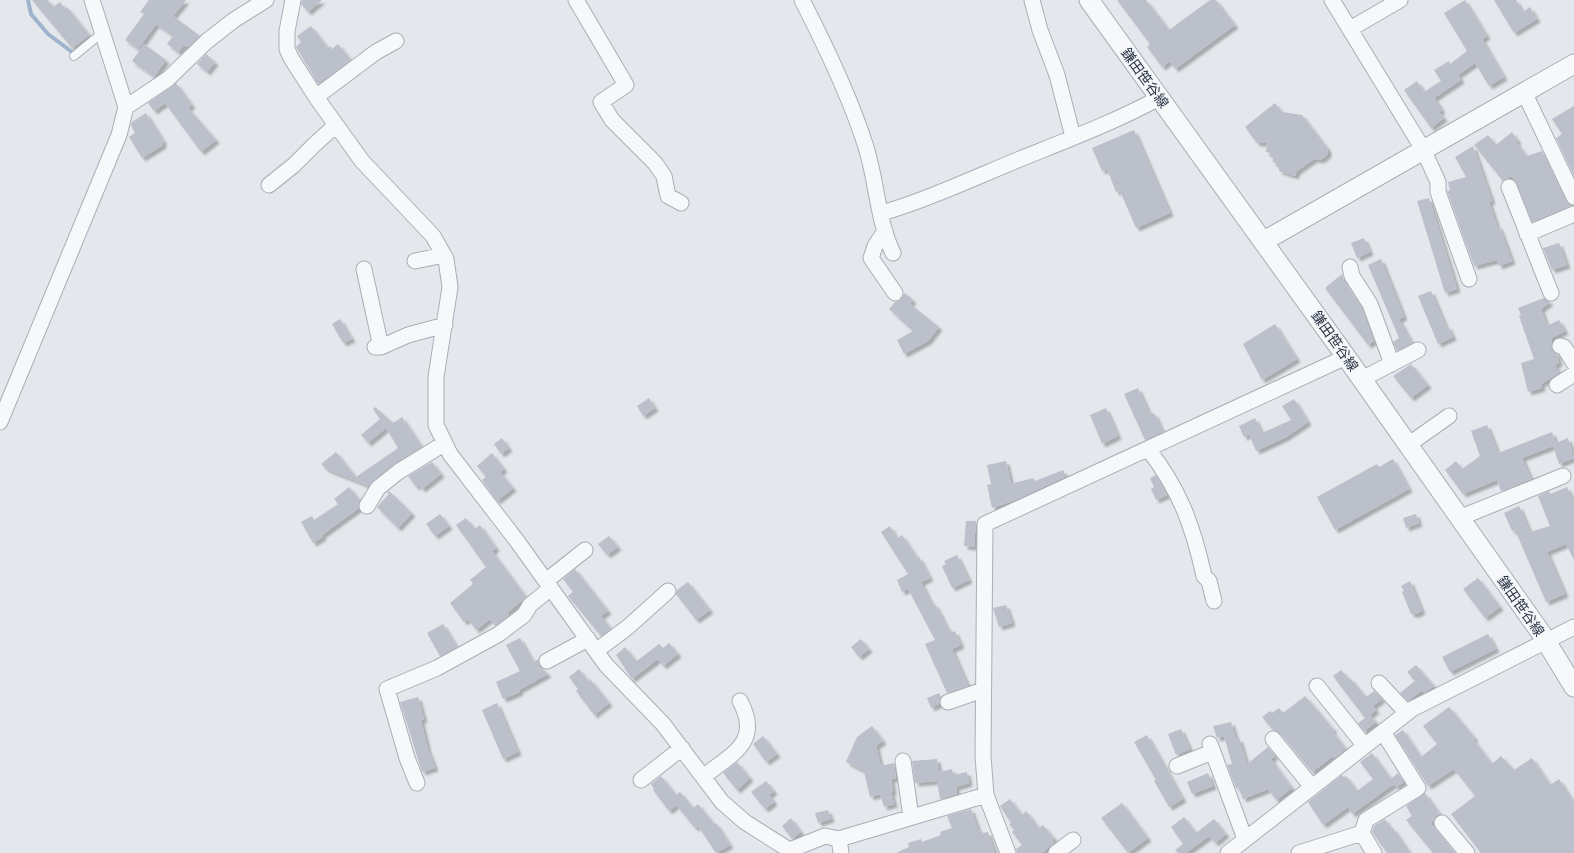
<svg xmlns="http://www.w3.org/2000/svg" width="1574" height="853" font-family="'Public Sans','Noto Sans JP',sans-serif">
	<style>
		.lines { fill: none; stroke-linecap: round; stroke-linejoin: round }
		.stream { stroke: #9fb4cc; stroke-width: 4 }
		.building { fill: #bbc0ca; filter: url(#shadow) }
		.service-casing { stroke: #a9aeb7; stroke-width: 10 }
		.minor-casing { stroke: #a9aeb7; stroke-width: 17 }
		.tertiary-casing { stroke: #a9aeb7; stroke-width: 21 }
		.service { stroke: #f7f8fa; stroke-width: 8 }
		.minor { stroke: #f7f8fa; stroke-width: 15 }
		.tertiary { stroke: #f7f8fa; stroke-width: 19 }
		.labels { text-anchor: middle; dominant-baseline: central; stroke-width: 4; stroke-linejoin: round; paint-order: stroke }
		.street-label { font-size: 14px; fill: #2b3445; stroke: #f4f6f9 }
	</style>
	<defs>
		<filter id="shadow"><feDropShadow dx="3.5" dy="3.5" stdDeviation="1" flood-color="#0004"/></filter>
	</defs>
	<rect width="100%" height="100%" fill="#e4e7ec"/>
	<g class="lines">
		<path class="stream" d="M 28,0 L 31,14 L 48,34 L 72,52"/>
	</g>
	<path class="building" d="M 32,0 L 48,0 L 53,7 L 60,2 L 65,9 L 67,7 L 89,35 L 72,48 Z
		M 149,0 L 186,0 L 173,16 L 200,36 L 188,47 L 184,45 L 178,52 L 167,44 L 173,36 L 156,24 L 138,49 L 125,40 L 144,14 L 140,12 Z
		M 302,0 L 322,0 L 308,12 L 301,4 Z
		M 1117,0 L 1146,0 L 1169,30 L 1210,0 L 1216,0 L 1235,25 L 1175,69 L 1170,61 L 1162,67 L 1147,47 L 1150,44 Z
		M 1465,0 L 1487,36 L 1482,39 L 1504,77 L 1489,86 L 1475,63 L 1458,75 L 1461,80 L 1434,98 L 1440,106 L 1439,106 L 1442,110 L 1439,112 L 1444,118 L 1431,128 L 1404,90 L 1417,81 L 1424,92 L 1441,81 L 1434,70 L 1449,61 L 1450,64 L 1467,51 L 1444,13 Z
		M 1494,0 L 1516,0 L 1523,12 L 1530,7 L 1537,19 L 1514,33 Z
		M 311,26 L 328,48 L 330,46 L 332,49 L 338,44 L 351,60 L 318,84 L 296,47 L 301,42 L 297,36 Z
		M 144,44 L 166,60 L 154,77 L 132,61 Z
		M 206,54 L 215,62 L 207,72 L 197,64 Z
		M 176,83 L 192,105 L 188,108 L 216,140 L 201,152 L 165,103 L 154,111 L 148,103 Z
		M 1275,103 L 1282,112 L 1302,115 L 1328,149 L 1328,154 L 1321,160 L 1314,159 L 1297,171 L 1295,176 L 1279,171 L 1279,168 L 1276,166 L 1276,163 L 1273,162 L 1273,158 L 1270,157 L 1270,153 L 1266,152 L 1267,143 L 1257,143 L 1245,127 Z
		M 1574,106 L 1574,176 L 1556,138 L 1562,134 L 1552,119 Z
		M 146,113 L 164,142 L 162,143 L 163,145 L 142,158 L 129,137 L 135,133 L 131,125 L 132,122 Z
		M 1134,130 L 1170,213 L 1136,228 L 1120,191 L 1116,192 L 1107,169 L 1102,171 L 1092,148 Z
		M 1512,132 L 1518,141 L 1516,142 L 1527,156 L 1542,151 L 1566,201 L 1572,205 L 1532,222 L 1515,180 L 1511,176 L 1503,181 L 1474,145 L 1488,135 L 1496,145 Z
		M 1473,146 L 1492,201 L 1489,202 L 1497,226 L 1499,226 L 1512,261 L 1499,266 L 1497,260 L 1474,266 L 1447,191 L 1450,190 L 1448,182 L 1466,177 L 1455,157 Z
		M 1429,198 L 1457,289 L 1445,293 L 1417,201 Z
		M 1364,238 L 1370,252 L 1357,258 L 1351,243 Z
		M 1559,243 L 1567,265 L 1552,270 L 1543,248 Z
		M 1381,259 L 1404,317 L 1399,319 L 1412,343 L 1397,351 L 1393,342 L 1399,338 L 1368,265 Z
		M 1342,274 L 1344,281 L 1362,308 L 1374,341 L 1368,345 L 1325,288 Z
		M 1431,291 L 1446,327 L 1448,326 L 1453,337 L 1438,344 L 1418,296 Z
		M 905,293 L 913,300 L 910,304 L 939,327 L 928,341 L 904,354 L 897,340 L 913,331 L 889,309 L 895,302 L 900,300 Z
		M 1544,298 L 1550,302 L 1541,309 L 1547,326 L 1559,320 L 1565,331 L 1552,338 L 1552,349 L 1557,354 L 1559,363 L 1555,365 L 1559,373 L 1541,384 L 1542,388 L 1528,392 L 1521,363 L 1534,359 L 1519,316 L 1521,315 L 1518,308 Z
		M 340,319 L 352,339 L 343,343 L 332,324 Z
		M 1275,324 L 1297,359 L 1262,380 L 1243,344 Z
		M 1411,364 L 1428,385 L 1411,398 L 1393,376 Z
		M 1138,388 L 1150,415 L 1154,413 L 1163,432 L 1145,440 L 1124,394 Z
		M 649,398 L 655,408 L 643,416 L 637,406 Z
		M 1294,399 L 1308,422 L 1286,437 L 1256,451 L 1249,434 L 1244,437 L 1239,426 L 1255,418 L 1262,433 L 1291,420 L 1282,406 Z
		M 375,407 L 393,423 L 402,417 L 422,447 L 392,465 L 369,486 L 326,469 L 321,464 L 336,452 L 356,477 L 398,448 L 386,428 L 368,443 L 361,435 L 380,419 L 373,409 Z
		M 1106,408 L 1118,436 L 1102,444 L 1090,415 Z
		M 1487,425 L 1498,453 L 1552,432 L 1556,443 L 1568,438 L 1574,458 L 1559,464 L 1553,446 L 1522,458 L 1531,479 L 1501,491 L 1497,480 L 1463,494 L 1445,470 L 1456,461 L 1462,469 L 1480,456 L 1471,431 Z
		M 502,438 L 509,448 L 501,454 L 494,444 Z
		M 492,453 L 504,469 L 500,472 L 513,488 L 497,501 L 482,480 L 486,477 L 477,466 Z
		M 1393,459 L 1409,489 L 1335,530 L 1317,497 L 1377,464 L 1379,467 Z
		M 1006,461 L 1011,484 L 1033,478 L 1035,481 L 1063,470 L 1066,476 L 1018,499 L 992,508 L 987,485 L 991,484 L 987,465 Z
		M 432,462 L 441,474 L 422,489 L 419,485 L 416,487 L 408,476 Z
		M 1156,475 L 1167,495 L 1156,500 L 1151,489 L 1154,487 L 1150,478 Z
		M 349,487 L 360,500 L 359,508 L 322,535 L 323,537 L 313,543 L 301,522 L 312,516 L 314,520 L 338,504 L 334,499 Z
		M 1567,487 L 1574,503 L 1574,560 L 1566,544 L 1547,552 L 1565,594 L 1546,602 L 1515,530 L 1512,531 L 1504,513 L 1519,506 L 1530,532 L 1550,526 L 1538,496 L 1549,491 L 1550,494 Z
		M 389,491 L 412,513 L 398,528 L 377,507 L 389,494 L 387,493 Z
		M 440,514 L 449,526 L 435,536 L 426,524 Z
		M 1416,514 L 1419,523 L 1406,528 L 1403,518 Z
		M 466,518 L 475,529 L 480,525 L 496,548 L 492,551 L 526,597 L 507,613 L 509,615 L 495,626 L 490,619 L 476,630 L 468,619 L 464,622 L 450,603 L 473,584 L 470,580 L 486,567 L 456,525 Z
		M 966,521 L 976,521 L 974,547 L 964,546 Z
		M 890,526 L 897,539 L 902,535 L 917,558 L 919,557 L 930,578 L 921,582 L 932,605 L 935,604 L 950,633 L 955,631 L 961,645 L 952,649 L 968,686 L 947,693 L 925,644 L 935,640 L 908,589 L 902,592 L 897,580 L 908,574 L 881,532 Z
		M 609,536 L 618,547 L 607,555 L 598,544 Z
		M 957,555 L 969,580 L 952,588 L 942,566 L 946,564 L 944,561 Z
		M 575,569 L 608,611 L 601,616 L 611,629 L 601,636 L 568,596 L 573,592 L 563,579 Z
		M 1478,578 L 1500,607 L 1485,618 L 1463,589 Z
		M 1410,581 L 1422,611 L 1416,614 L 1411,614 L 1402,592 L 1404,591 L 1401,586 Z
		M 688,582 L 710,610 L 696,620 L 676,594 L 677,590 Z
		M 1006,605 L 1012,623 L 999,627 L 993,608 Z
		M 443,624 L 457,647 L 440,656 L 427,633 Z
		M 1488,634 L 1496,649 L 1450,672 L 1442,657 Z
		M 520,638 L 533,662 L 539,659 L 539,666 L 548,674 L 519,690 L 520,692 L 503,699 L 496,682 L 520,671 L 506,645 Z
		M 861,639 L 869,649 L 859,657 L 851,647 Z
		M 669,643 L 678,654 L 663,666 L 658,659 L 632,679 L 616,655 L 625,647 L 636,661 L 638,660 L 659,644 L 663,648 Z
		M 1416,665 L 1434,686 L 1424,693 L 1422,690 L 1408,701 L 1400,693 L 1415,681 L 1407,672 Z
		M 579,669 L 588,681 L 590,679 L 609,703 L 594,715 L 576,691 L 578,689 L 569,677 Z
		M 1341,670 L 1349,679 L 1350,678 L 1366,697 L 1374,691 L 1382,699 L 1373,706 L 1376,710 L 1370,715 L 1376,722 L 1364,731 L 1358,723 L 1365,718 L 1333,676 Z
		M 939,693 L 941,697 L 939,704 L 931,708 L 927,698 Z
		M 1305,696 L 1334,730 L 1332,731 L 1346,749 L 1334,758 L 1333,756 L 1312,772 L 1280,733 L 1273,730 L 1262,717 L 1270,711 L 1272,713 L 1279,708 L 1283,713 Z
		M 418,697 L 424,719 L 421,720 L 428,750 L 435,768 L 422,772 L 400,702 Z
		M 497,703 L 518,752 L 503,759 L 482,710 Z
		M 1449,707 L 1475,738 L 1473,739 L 1492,764 L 1501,756 L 1514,770 L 1532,758 L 1550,785 L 1559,779 L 1574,803 L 1574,853 L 1481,853 L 1451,814 L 1475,796 L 1454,769 L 1428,786 L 1395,735 L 1403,730 L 1421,757 L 1437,744 L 1423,726 Z
		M 1231,722 L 1236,739 L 1239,738 L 1247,764 L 1268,747 L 1275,756 L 1271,759 L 1292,788 L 1276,800 L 1268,789 L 1243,799 L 1238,787 L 1236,788 L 1227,765 L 1232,764 L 1224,736 L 1217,738 L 1213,726 Z
		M 872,726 L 883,741 L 876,746 L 881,766 L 894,763 L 896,778 L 891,779 L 893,792 L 891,792 L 894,804 L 884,807 L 880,794 L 870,797 L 864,771 L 846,762 L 857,737 Z
		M 1181,729 L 1190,749 L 1176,755 L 1168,734 Z
		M 1147,735 L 1183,799 L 1169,807 L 1154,781 L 1156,780 L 1134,742 Z
		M 763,736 L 777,754 L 766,762 L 753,744 Z
		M 1372,753 L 1391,779 L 1398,773 L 1404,782 L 1396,787 L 1394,784 L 1352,814 L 1348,807 L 1323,825 L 1308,802 L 1342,775 L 1344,777 L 1346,776 L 1357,791 L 1373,779 L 1360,762 Z
		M 937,759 L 939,772 L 952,769 L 953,775 L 967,772 L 969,783 L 956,787 L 957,794 L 940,799 L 937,781 L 915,783 L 912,761 Z
		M 737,762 L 750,778 L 737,790 L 723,773 Z
		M 1208,773 L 1213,786 L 1192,794 L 1187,782 Z
		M 661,776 L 676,795 L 680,792 L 693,808 L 698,804 L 714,824 L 716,823 L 730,845 L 716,853 L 698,826 L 695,828 L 676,805 L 669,811 L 653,790 L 654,789 L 651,784 Z
		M 766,781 L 774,791 L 769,795 L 774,802 L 765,809 L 751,792 Z
		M 1425,793 L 1440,814 L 1436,816 L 1431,824 L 1455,853 L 1433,853 L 1406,820 L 1412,816 L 1406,806 Z
		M 1010,799 L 1022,815 L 1026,811 L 1039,828 L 1043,825 L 1054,838 L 1052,840 L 1054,843 L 1042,853 L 1017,853 L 1016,849 L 1022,845 L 1012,832 L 1014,830 L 1009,824 L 1011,823 L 1000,806 Z
		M 1122,803 L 1148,838 L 1128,853 L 1101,818 Z
		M 971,809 L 979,832 L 982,831 L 983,833 L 988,832 L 995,853 L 896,853 L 909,847 L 908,843 L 921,839 L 922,842 L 941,835 L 940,832 L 952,828 L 947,816 Z
		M 828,810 L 831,819 L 818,823 L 815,813 Z
		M 1184,817 L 1196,833 L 1214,819 L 1226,834 L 1215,843 L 1209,836 L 1186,853 L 1178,853 L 1175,850 L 1183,844 L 1171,827 Z
		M 791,818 L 801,832 L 792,839 L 782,826 Z
		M 1385,819 L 1391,829 L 1393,828 L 1410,853 L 1387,853 L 1372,832 L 1374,826 Z"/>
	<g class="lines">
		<g class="service-casing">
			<path id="service" d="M 74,56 L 102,33"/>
		</g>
		<g class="minor-casing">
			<path id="minor" d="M 293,0 L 287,31 L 287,49 L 291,58 L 316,97 L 362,161 L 433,236 L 446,259 L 450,287 L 436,377 L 436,425 L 450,454 L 517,541 L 606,665 L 663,724 L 722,802 L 745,822 L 794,853
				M 576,0 L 626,85 L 601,102 L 612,120 L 655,163 L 664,176 L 668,196 L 681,203
				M 802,0 C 825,45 850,97 865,144 C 877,180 877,220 893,253
				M 1032,0 L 1040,30 L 1057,75 L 1073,137
				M 1332,0 L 1423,149 L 1438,182 L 1438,192 L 1469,279
				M 1350,29 L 1400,0
				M 1524,92 L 1574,197
				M 316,97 L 376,52 L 396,41
				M 126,107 L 168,79 L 207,41 L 234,20 L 266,0
				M 269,185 L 294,165 L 314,145 L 336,125
				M 1509,187 L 1551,293
				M 882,213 C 929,199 974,178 1020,159 C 1067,140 1115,122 1159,98
				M 885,231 L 875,246 L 871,258 L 895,293
				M 1527,234 L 1574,214
				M 415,261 L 444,255
				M 1350,267 L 1352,276 L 1370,304 L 1392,364
				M 364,269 L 381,347
				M 1560,346 L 1564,347 L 1574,363
				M 375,347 L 381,347 L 408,335 L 445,325
				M 1362,379 L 1418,350
				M 1557,385 L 1574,374
				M 0,422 L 119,135 L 126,107 L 92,0
				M 1408,445 L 1449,416
				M 1148,449 C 1180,490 1193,526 1204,576 L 1209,581 L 1214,601
				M 367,506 L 378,488 L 398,472 L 445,443
				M 1459,518 L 1563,476
				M 546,581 L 585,550
				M 596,651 L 628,627 L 668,591
				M 547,661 L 588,639
				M 1379,683 L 1407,713
				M 1317,686 L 1365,746
				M 948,702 L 983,690
				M 1273,739 L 1312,787
				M 1210,744 L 1245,839
				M 903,761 L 911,817
				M 1177,766 L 1212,752
				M 704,776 C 732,754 762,742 740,701
				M 641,780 L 682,748
				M 417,783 L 407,758 L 387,689 L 437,668 L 499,634 L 524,615 L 530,605 L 551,588
				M 1442,823 L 1467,853
				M 1362,833 L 1374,853
				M 790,850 L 825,836 L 839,839
				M 841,853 L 839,839 L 986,795
				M 1008,853 L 986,795 L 983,756 L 985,524 L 1346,357
				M 1056,853 L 1073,840
				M 1228,853 L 1412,709 L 1574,627
				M 1299,853 L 1362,833 L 1366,820 L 1418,788 L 1383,732"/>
		</g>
		<g class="tertiary-casing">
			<path id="tertiary" d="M 1089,0 L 1344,354 L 1541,633 L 1574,687
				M 1264,241 L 1574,64"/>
		</g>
		<use href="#service" class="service"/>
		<use href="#minor" class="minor"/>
		<use href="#tertiary" class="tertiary"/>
	</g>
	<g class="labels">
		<g class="street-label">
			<text transform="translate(1145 78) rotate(54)">鎌田笹谷線</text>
			<text transform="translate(1335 341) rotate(55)">鎌田笹谷線</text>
			<text transform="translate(1521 606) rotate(55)">鎌田笹谷線</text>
		</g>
	</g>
</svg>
